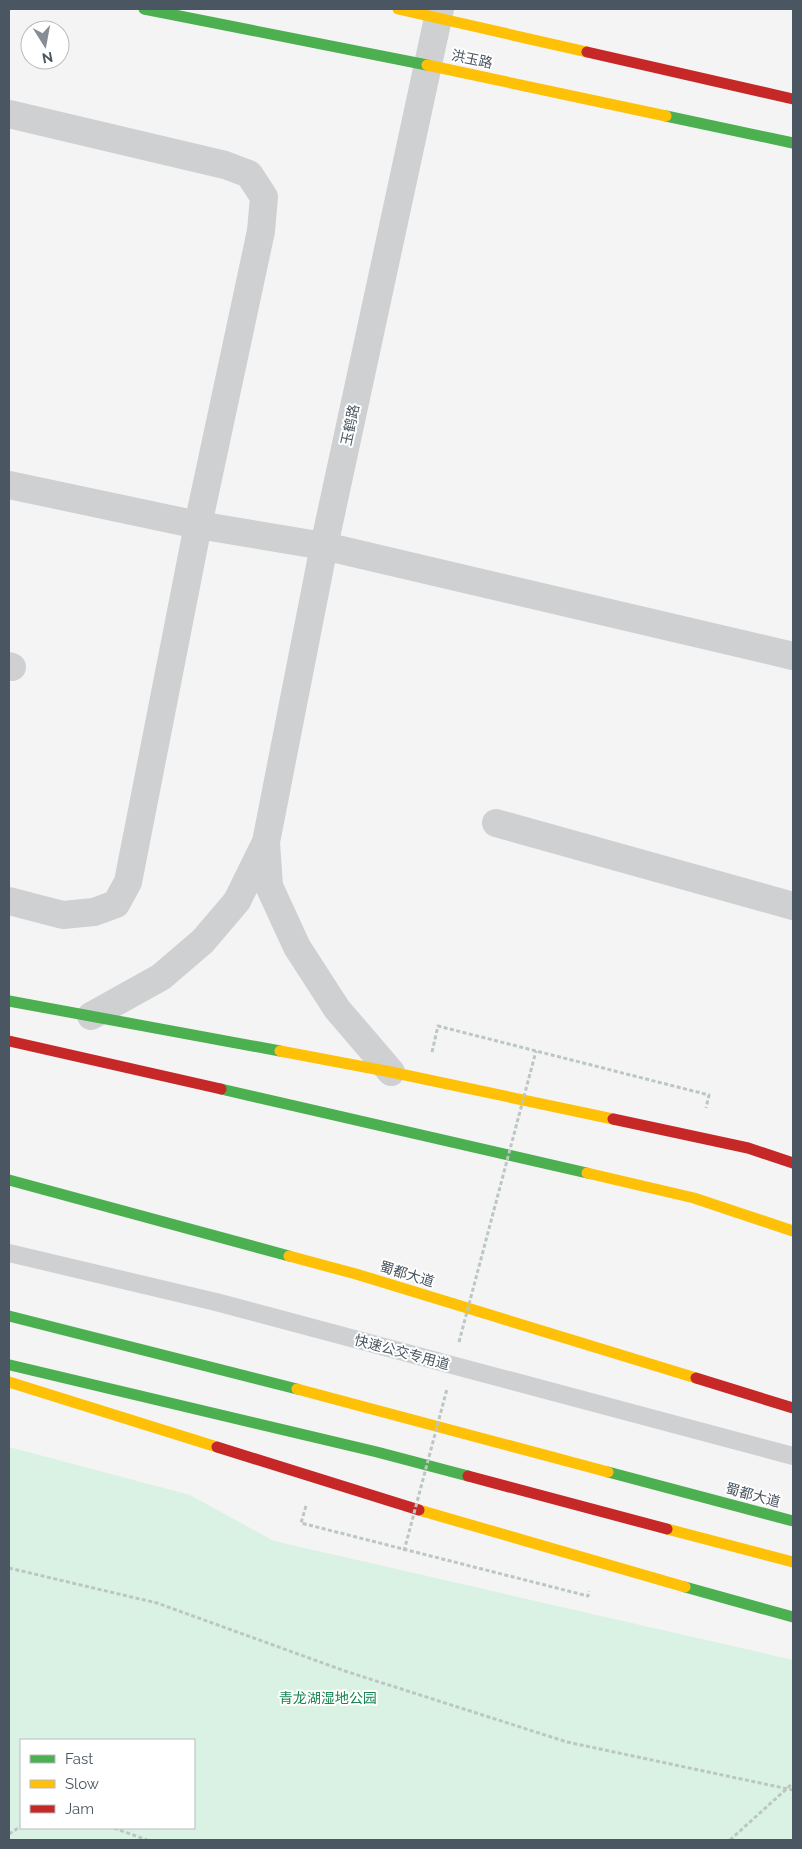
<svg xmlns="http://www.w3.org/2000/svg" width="802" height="1849" font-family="Raleway,'Noto Sans SC',sans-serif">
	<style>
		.park { fill: #d9f2e3; fill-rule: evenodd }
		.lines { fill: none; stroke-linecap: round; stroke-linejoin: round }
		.path { stroke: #bcc7c4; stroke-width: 3; stroke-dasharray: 4 2.5; stroke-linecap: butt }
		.lane { stroke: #ced0d2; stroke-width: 18 }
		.street { stroke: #ced0d2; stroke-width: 28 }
		.fast { stroke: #4caf50; stroke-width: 11 }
		.slow { stroke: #ffc107; stroke-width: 11 }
		.jam { stroke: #c62828; stroke-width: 11 }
		.path-bridge { stroke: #bcc7c4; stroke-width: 3; stroke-dasharray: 4 2.5; stroke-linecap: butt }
		.lane-bridge { stroke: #ced0d2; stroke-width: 18 }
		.labels { text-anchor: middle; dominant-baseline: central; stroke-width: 4; stroke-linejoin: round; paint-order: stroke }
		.street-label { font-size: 14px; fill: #4a5661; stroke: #fff }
		.park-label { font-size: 14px; fill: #17864f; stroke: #fff }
	</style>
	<rect width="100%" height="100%" fill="#f4f4f4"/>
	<path class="park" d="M 9,1447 L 190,1495 L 274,1541 L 793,1660 L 793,1840 L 9,1840 ZM 21,1740 L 194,1740 L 194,1828 L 21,1828 Z"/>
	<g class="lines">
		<path class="path" d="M 432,1052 L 438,1026 L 709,1095 L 706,1108
			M 306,1506 L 301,1523 L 588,1596 L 589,1591
			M 9,1568 L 157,1603 L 345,1671 L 567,1742 L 793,1790
			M 114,1828 L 147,1840
			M 9,1834 L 21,1826
			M 730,1840 L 793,1783"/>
		<path class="lane" d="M 9,1253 L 216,1302"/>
		<path class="street" d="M 9,114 L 225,165 L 249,174 L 264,197 L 261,231 L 198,525 L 128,882 L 116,904 L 94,912 L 63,915 L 9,901
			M 9,485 L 198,525 L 324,546 L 793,656
			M 9,666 L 12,667
			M 496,823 L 793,906
			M 266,842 L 324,546 L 440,9
			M 91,1016 L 161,977 L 203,941 L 237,901 L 266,842 L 269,886 L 297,947 L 337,1009 L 391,1072"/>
		<path class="fast" d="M 144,9 L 427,65
			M 666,116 L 793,143
			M 9,1001 L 280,1051
			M 221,1089 L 587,1173
			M 9,1180 L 289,1256
			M 9,1316 L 297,1389
			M 10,1365 L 377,1452 L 468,1476
			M 608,1472 L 793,1521
			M 685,1587 L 793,1617"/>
		<path class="slow" d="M 398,9 L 587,52
			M 427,65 L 666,116
			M 280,1051 L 391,1072 L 613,1119
			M 587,1173 L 694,1198 L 793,1231
			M 289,1256 L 356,1274 L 696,1378
			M 9,1382 L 217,1447
			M 297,1389 L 608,1472
			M 419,1510 L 685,1587
			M 667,1529 L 793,1562"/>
		<path class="jam" d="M 587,52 L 793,99
			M 9,1041 L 221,1089
			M 613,1119 L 748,1148 L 793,1163
			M 696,1378 L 793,1408
			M 217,1447 L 419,1510
			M 468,1476 L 667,1529"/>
		<path class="path-bridge" d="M 459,1342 L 536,1051
			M 404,1551 L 447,1389"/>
		<path class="lane-bridge" d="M 216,1302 L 793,1456"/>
	</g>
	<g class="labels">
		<g class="street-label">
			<text transform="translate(472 59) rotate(12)">洪玉路</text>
			<text transform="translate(350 425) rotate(-78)">玉鹤路</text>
			<text transform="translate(407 1274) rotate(17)">蜀都大道</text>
			<text transform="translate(402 1352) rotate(15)">快速公交专用道</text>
			<text transform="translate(753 1495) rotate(15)">蜀都大道</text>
		</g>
		<g class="park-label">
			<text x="328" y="1698">青龙湖湿地公园</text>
		</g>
	</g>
	<rect width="802" height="1849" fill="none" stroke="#4a5661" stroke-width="20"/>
	<rect x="20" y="1739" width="175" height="90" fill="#ffffff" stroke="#b7bbc0"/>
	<rect x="30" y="1755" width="25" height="8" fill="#4caf50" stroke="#b7bbc0"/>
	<text x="65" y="1764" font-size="15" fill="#4a5661">Fast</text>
	<rect x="30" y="1780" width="25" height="8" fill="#ffc107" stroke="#b7bbc0"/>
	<text x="65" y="1789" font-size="15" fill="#4a5661">Slow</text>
	<rect x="30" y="1805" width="25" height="8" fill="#c62828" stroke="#b7bbc0"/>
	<text x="65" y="1814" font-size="15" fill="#4a5661">Jam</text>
	<g transform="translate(45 45) rotate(169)"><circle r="24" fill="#ffffff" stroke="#b7bbc0"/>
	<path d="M0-4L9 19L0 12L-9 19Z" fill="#868d94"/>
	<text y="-8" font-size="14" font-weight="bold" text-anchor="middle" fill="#4a5661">N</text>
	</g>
</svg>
